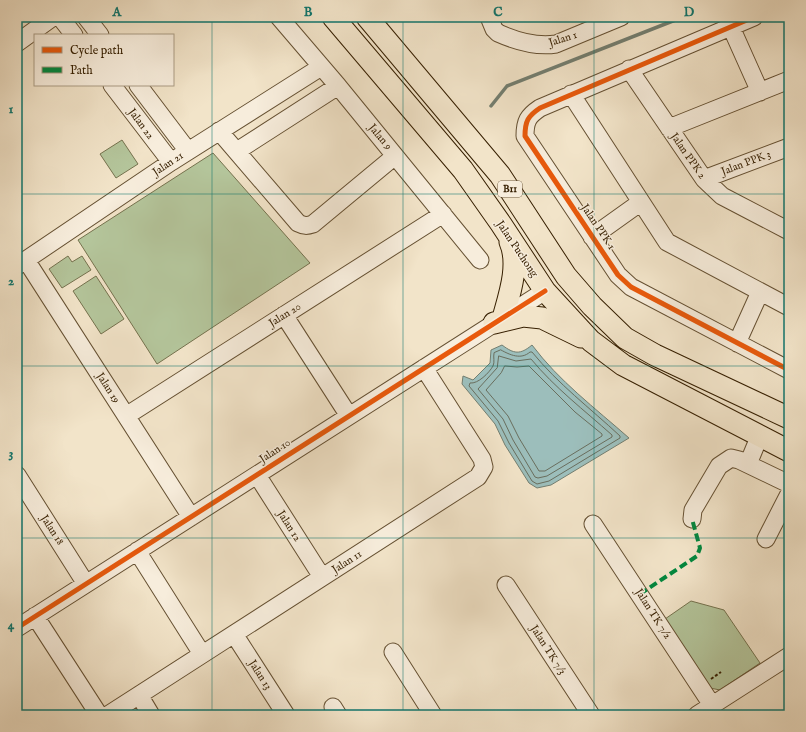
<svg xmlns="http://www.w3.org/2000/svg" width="806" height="732" font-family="'IM FELL English',serif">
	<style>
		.green { fill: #b4c59b; stroke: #75724e }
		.water { fill: #9cbebb; stroke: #737e70 }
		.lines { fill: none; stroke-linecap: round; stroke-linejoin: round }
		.shore { stroke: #696e5e; stroke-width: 1 }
		.stream { stroke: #737e70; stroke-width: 3.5 }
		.minor-casing { stroke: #655032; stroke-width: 19 }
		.major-casing { stroke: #361f00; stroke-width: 23 }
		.path { stroke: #361f00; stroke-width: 2; stroke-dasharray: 3 2; stroke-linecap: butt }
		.minor { stroke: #f7eddc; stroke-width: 17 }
		.major { stroke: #f2e4c9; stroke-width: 21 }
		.quiet { stroke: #00873e; stroke-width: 4; stroke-dasharray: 8 4; stroke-linecap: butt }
		.cycleway-casing { stroke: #f7eddc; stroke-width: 8 }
		.cycleway { stroke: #e8590c; stroke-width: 5 }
		.grid { fill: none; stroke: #0f766e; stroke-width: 1; stroke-opacity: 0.55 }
		.labels { text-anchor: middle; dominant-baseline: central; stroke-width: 3; stroke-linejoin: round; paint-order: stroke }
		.shield { fill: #f7eddc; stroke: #705d42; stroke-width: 1 }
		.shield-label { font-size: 10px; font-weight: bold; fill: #361f00 }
		.street-label { font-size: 11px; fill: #361f00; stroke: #f7eddc }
		.neatline { fill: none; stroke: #0f766e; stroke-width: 1.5 }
		.grid-label { font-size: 13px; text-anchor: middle; font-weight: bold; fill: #0f766e }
	</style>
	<rect width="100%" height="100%" fill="#f2e4c9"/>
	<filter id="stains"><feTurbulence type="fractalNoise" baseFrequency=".005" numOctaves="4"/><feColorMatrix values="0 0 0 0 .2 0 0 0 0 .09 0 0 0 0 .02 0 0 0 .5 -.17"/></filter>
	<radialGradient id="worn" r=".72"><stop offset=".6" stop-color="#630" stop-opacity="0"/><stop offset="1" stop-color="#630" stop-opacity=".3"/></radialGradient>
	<path class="green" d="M 122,140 L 138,164 L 116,178 L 100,154 Z
		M 213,153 L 310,263 L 157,364 L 78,240 Z
		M 68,256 L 72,262 L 82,256 L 91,270 L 62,288 L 49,269 Z
		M 96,276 L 124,319 L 101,334 L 73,291 Z
		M 691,601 L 724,610 L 760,663 L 720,690 L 710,688 L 665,619 Z"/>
	<path class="water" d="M 502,345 C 514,354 520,355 532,345 C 559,381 595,408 629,438 L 551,485 L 537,488 L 529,483 L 505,445 L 495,424 L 462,384 L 463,376 L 473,380 L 490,363 L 491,350 Z"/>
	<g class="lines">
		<path class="shore" d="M 501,350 C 510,355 521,360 530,352 L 532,352 C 558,384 590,408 620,436 L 620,438 L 549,481 L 537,484 L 532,481 L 509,443 L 498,421 L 469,386 L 470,383 C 478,384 489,373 493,366 C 495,362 493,357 494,353 Z
			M 499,356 L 516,361 L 531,359 C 555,388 584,410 612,435 L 612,437 L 547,476 L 538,478 L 535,477 L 513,440 L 503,419 L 478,389 L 497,368 Z
			M 505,366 L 517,367 L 529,366 L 575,412 L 602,434 L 602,436 L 545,471 L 539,471 L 519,438 L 508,416 L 486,390 L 501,373 Z"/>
		<path class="stream" d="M 491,106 L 507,86 L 683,17"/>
		<g class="minor-casing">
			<path id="minor" d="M 60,17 L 74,35
				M 86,17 L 100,35
				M 279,17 L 338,86 L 480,260
				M 489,17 L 494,29 L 498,33 C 516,41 537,47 556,44 L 621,17
				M 754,17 L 540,108 C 528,116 525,121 525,136 L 618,275 L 631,287 L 789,370
				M 731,27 L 760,92
				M 17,43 L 53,17
				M 629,69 L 704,179 L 722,196 L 789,231
				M 112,85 L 171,162
				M 138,85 L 188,151
				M 571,94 L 667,242 L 789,307
				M 669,128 L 789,80
				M 219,131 L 298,223 C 304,226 307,226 313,224 L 395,156
				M 237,151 L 338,86
				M 704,179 L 789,147
				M 592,237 L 641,202
				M 26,260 L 191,517
				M 17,266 L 171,162 L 321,67
				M 284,315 L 349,416
				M 737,343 L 760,292
				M 126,416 L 443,214
				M 748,464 L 760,435
				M 17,475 L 86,584
				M 257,475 L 322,577
				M 692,519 L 693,510 L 719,466 L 731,458 L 739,460 L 789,484
				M 593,524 L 712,705
				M 766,539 L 789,494
				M 137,551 L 202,654
				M 506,585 L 591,715
				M 35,616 L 99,715
				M 17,628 L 545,291
				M 234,634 L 286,715
				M 393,652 L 433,715
				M 139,695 L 151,715
				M 333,707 L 338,715
				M 108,715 L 478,477 L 484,467 L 482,459 L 424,368
				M 697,715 L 789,656"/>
		</g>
		<g class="major-casing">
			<path id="major" d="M 333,17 L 463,170 L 501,224 L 545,291 L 591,341 L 623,365 L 789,451
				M 367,17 L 500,175 L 566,276 L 592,306 L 625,338 L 655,355 L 789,418
				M 503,318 C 509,296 520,265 510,242
				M 494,323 L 523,316 L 542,318 L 581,337"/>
		</g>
		<path class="path" d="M 711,679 L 721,672"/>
		<use href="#minor" class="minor"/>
		<use href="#major" class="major"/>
		<path class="quiet" d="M 640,594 L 697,556 L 700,548 L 692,519"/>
		<g class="cycleway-casing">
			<path id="cycleway" d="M 754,17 L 540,108 C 528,116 525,121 525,136 L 618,275 L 631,287 L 789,370
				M 17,628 L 545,291"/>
		</g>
		<use href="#cycleway" class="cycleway"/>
	</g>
	<path class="grid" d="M 212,17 L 212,715M 403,17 L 403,715M 594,17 L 594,715M 17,194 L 789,194M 17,366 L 789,366M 17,538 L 789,538"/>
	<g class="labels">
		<rect class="shield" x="498" y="181" width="24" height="16" rx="3"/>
		<g class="shield-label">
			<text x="510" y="189">B11</text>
		</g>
		<g class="street-label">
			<text transform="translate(563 39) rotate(-18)">Jalan 1</text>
			<text transform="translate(141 124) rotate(53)">Jalan 22</text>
			<text transform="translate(380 137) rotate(50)">Jalan 9</text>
			<text transform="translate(688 156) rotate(55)">Jalan PPK 2</text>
			<text transform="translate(746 163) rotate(-21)">Jalan PPK 3</text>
			<text transform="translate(168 164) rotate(-34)">Jalan 21</text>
			<text transform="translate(598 227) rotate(56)">Jalan PPK 1</text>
			<text transform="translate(517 249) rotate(56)">Jalan Puchong</text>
			<text transform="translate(285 315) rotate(-32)">Jalan 20</text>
			<text transform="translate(108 388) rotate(57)">Jalan 19</text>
			<text transform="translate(275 451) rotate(-33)">Jalan 10</text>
			<text transform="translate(289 526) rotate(57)">Jalan 12</text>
			<text transform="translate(52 530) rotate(57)">Jalan 18</text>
			<text transform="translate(347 562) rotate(-33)">Jalan 11</text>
			<text transform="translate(653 614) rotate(57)">Jalan TK 7/2</text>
			<text transform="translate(548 650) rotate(57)">Jalan TK 7/3</text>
			<text transform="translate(260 675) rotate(57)">Jalan 13</text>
		</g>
	</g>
	<rect width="806" height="732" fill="none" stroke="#f2e4c9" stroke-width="44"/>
	<rect x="34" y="34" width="140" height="52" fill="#f7eddc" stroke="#aa9b84"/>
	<rect x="42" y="47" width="20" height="6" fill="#e8590c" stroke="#aa9b84"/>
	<text x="70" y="54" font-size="12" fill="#361f00">Cycle path</text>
	<rect x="42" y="67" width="20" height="6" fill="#00873e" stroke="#aa9b84"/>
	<text x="70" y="74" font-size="12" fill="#361f00">Path</text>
	<rect x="22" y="22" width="762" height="688" class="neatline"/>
	<g class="grid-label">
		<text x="117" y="16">A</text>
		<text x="308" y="16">B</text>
		<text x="498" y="16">C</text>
		<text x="689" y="16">D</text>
		<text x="11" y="113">1</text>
		<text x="11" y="285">2</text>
		<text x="11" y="457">3</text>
		<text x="11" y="629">4</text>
	</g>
	<rect width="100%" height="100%" filter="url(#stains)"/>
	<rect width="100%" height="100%" fill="url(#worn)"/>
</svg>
